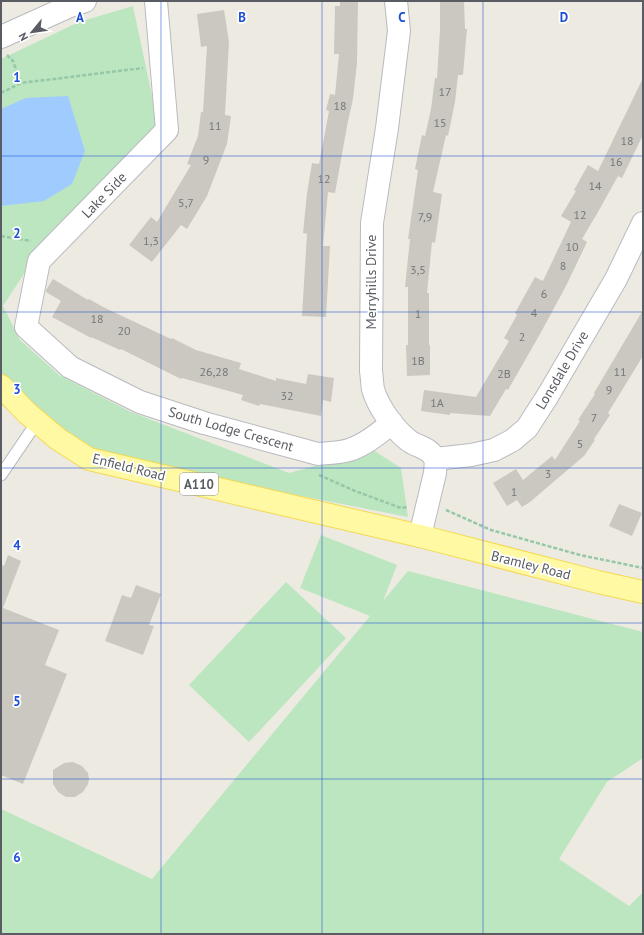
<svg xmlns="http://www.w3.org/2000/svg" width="644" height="935" font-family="'PT Sans',sans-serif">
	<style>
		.green { fill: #bce6c0 }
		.water { fill: #9fcbff }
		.building { fill: #cac8c0 }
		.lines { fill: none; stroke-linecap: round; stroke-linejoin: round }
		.service-casing { stroke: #b9bac0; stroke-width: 13 }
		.minor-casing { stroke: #b9bac0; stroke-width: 24 }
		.primary-casing { stroke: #f5d852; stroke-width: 24 }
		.path { stroke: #95c7a8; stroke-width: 2.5; stroke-dasharray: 4 2; stroke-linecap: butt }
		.service { stroke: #fff; stroke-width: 11 }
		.minor { stroke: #fff; stroke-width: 22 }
		.primary { stroke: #fff9a4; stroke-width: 22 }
		.grid { fill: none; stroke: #1d4ed8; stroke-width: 1; stroke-opacity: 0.55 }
		.labels { text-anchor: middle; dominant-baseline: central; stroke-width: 3.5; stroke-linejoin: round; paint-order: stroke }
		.number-label { font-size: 12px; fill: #75777a }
		.shield { fill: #fff; stroke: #8b8d91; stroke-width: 1 }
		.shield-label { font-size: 13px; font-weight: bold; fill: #595c62 }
		.street-label { font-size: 14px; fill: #595c62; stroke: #fff }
		.grid-label { font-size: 13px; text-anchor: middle; font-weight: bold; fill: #1d4ed8; stroke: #fff; stroke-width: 3.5; stroke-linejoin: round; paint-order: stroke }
	</style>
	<rect width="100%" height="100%" fill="#edebe1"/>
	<path class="green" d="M 133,6 L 159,129 L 35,257 L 3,306 L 20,340 L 59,375 L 131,412 L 289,473 L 373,450 L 401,468 L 408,517 L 93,455 L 1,377 L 1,59 L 79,22 Z
		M 321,535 L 397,565 L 383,601 L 408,571 L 643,632 L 643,758 L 607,782 L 559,859 L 629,906 L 643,892 L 643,934 L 1,934 L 1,809 L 152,879 L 370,616 L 300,588 Z
		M 286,582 L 346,638 L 249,742 L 189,685 Z"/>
	<path class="water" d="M 68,96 L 85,151 L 72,184 L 44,201 L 1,206 L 1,109 L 26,98 Z"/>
	<path class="building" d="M 340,1 L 358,1 L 357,63 L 353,99 L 348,121 L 335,193 L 328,192 L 323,246 L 330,246 L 326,317 L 302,316 L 307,234 L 303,233 L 307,193 L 312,163 L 319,164 L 329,111 L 326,110 L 330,94 L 335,95 L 339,54 L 334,54 L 335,6 L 340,6 Z
		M 440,1 L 464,1 L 465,29 L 467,29 L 463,75 L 458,75 L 455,102 L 448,136 L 446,135 L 433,192 L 442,194 L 435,243 L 432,242 L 427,293 L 429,293 L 429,345 L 430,345 L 430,375 L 407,376 L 406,345 L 408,345 L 408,287 L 405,287 L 410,239 L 408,239 L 418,170 L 415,169 L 422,135 L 425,136 L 431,109 L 435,78 L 437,78 L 440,30 Z
		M 224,10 L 229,42 L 225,115 L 231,116 L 227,144 L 207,196 L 187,229 L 181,225 L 152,262 L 129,245 L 151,217 L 157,222 L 191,165 L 187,164 L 198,136 L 201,112 L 203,112 L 207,46 L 201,47 L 197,14 Z
		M 643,78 L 643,135 L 622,178 L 618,176 L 598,212 L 582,239 L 587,242 L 566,286 L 540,334 L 508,390 L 506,389 L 490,416 L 450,413 L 450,415 L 421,411 L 424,390 L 476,397 L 509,341 L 504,338 L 517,315 L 515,313 L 535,277 L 543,281 L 571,222 L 561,216 L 576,191 L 574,190 L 588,165 L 598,171 Z
		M 53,279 L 88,300 L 89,299 L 103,307 L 171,339 L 172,338 L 196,350 L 241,363 L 239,369 L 276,381 L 276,378 L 306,384 L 308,374 L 334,378 L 331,402 L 323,400 L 321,416 L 260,404 L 259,406 L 241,400 L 243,395 L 182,378 L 181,379 L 121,349 L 120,350 L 91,337 L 91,338 L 52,317 L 61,301 L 46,292 L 46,290 Z
		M 643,310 L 643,356 L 608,413 L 610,415 L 594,439 L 595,440 L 584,456 L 530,502 L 522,507 L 517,500 L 507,506 L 493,483 L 516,469 L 523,480 L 552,456 L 555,460 L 580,421 L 578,420 L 595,394 L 594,393 Z
		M 619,504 L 642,513 L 632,536 L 609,526 Z
		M 8,555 L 21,561 L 3,608 L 59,630 L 45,665 L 67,674 L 23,784 L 1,775 L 1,564 L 4,566 Z
		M 136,585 L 161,594 L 149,625 L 154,626 L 143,655 L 105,641 L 122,595 L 131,598 Z
		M 73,762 L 82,766 L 88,773 L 89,779 L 88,784 L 83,792 L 75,797 L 66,797 L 58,792 L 53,784 L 53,770 L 64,763 Z"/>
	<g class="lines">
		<g class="service-casing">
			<path id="service" d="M 1,475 L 37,422"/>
		</g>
		<g class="minor-casing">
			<path id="minor" d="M 156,1 L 167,130 L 39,261 L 26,327 L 70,367 L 140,402 L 204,423 L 318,454 C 328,453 339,453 349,450 C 365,445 379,433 392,423
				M 396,1 L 399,31 L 387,128 L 372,223 L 371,371 C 372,377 372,384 373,389 C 378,407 394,429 408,440 C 414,445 421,446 427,450 C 431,452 433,456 436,459 L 435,473 L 420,536
				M 1,37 L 70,6 L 85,1
				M 436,459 L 471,455 L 494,450 L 513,440 L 527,428 L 547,397 L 616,279 L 643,223"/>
		</g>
		<g class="primary-casing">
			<path id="primary" d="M 1,386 L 27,413 L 58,439 L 89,459 L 420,536 L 598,582 L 643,592"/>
		</g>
		<path class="path" d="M 7,55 L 13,61 L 21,83
			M 1,93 L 21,83 L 143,68
			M 1,236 L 31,241
			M 319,475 L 355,491 L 401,508 L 408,507
			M 446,510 L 491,530 L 580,555 L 643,568"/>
		<use href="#service" class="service"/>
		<use href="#minor" class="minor"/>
		<use href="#primary" class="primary"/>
	</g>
	<path class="grid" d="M 161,1 L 161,934M 322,1 L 322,934M 483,1 L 483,934M 1,156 L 643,156M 1,312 L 643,312M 1,468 L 643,468M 1,623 L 643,623M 1,779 L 643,779"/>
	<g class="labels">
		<g class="number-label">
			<text x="445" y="91">17</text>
			<text x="340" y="105">18</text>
			<text x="440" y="122">15</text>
			<text x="215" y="125">11</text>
			<text x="627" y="140">18</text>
			<text x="206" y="159">9</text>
			<text x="616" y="161">16</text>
			<text x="324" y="178">12</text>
			<text x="595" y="185">14</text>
			<text x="186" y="202">5,7</text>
			<text x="580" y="214">12</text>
			<text x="425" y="216">7,9</text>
			<text x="151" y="240">1,3</text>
			<text x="572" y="246">10</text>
			<text x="563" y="265">8</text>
			<text x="418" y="269">3,5</text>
			<text x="544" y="293">6</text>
			<text x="534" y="312">4</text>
			<text x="418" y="313">1</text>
			<text x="97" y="318">18</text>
			<text x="124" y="330">20</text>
			<text x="522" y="336">2</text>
			<text x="418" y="360">1B</text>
			<text x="214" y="371">26,28</text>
			<text x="620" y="371">11</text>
			<text x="504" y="373">2B</text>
			<text x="609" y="389">9</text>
			<text x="287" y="395">32</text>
			<text x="437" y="402">1A</text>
			<text x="594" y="417">7</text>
			<text x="580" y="443">5</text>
			<text x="548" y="473">3</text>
			<text x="514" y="491">1</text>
		</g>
		<rect class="shield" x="180" y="473" width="38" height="22" rx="3"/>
		<g class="shield-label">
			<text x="199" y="484">A110</text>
		</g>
		<g class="street-label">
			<text transform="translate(104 195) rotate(-46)">Lake Side</text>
			<text transform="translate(371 282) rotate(-90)">Merryhills Drive</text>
			<text transform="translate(562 370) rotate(-59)">Lonsdale Drive</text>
			<text transform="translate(231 429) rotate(16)">South Lodge Crescent</text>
			<text transform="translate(129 467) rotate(14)">Enfield Road</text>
			<text transform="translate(531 565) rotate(14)">Bramley Road</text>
		</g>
	</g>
	<g class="grid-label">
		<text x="80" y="22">A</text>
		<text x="242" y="22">B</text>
		<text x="402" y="22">C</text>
		<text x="564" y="22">D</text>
		<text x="17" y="82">1</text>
		<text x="17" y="238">2</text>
		<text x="17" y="394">3</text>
		<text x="17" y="550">4</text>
		<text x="17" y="706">5</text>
		<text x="17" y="862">6</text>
	</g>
	<rect width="644" height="935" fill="none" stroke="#595c62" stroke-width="4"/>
	<g transform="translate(32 32) rotate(241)" stroke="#ffffff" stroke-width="3" paint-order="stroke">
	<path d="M0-3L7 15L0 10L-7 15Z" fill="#595c62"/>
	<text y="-6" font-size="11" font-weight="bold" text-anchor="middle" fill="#595c62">N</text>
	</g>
</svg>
